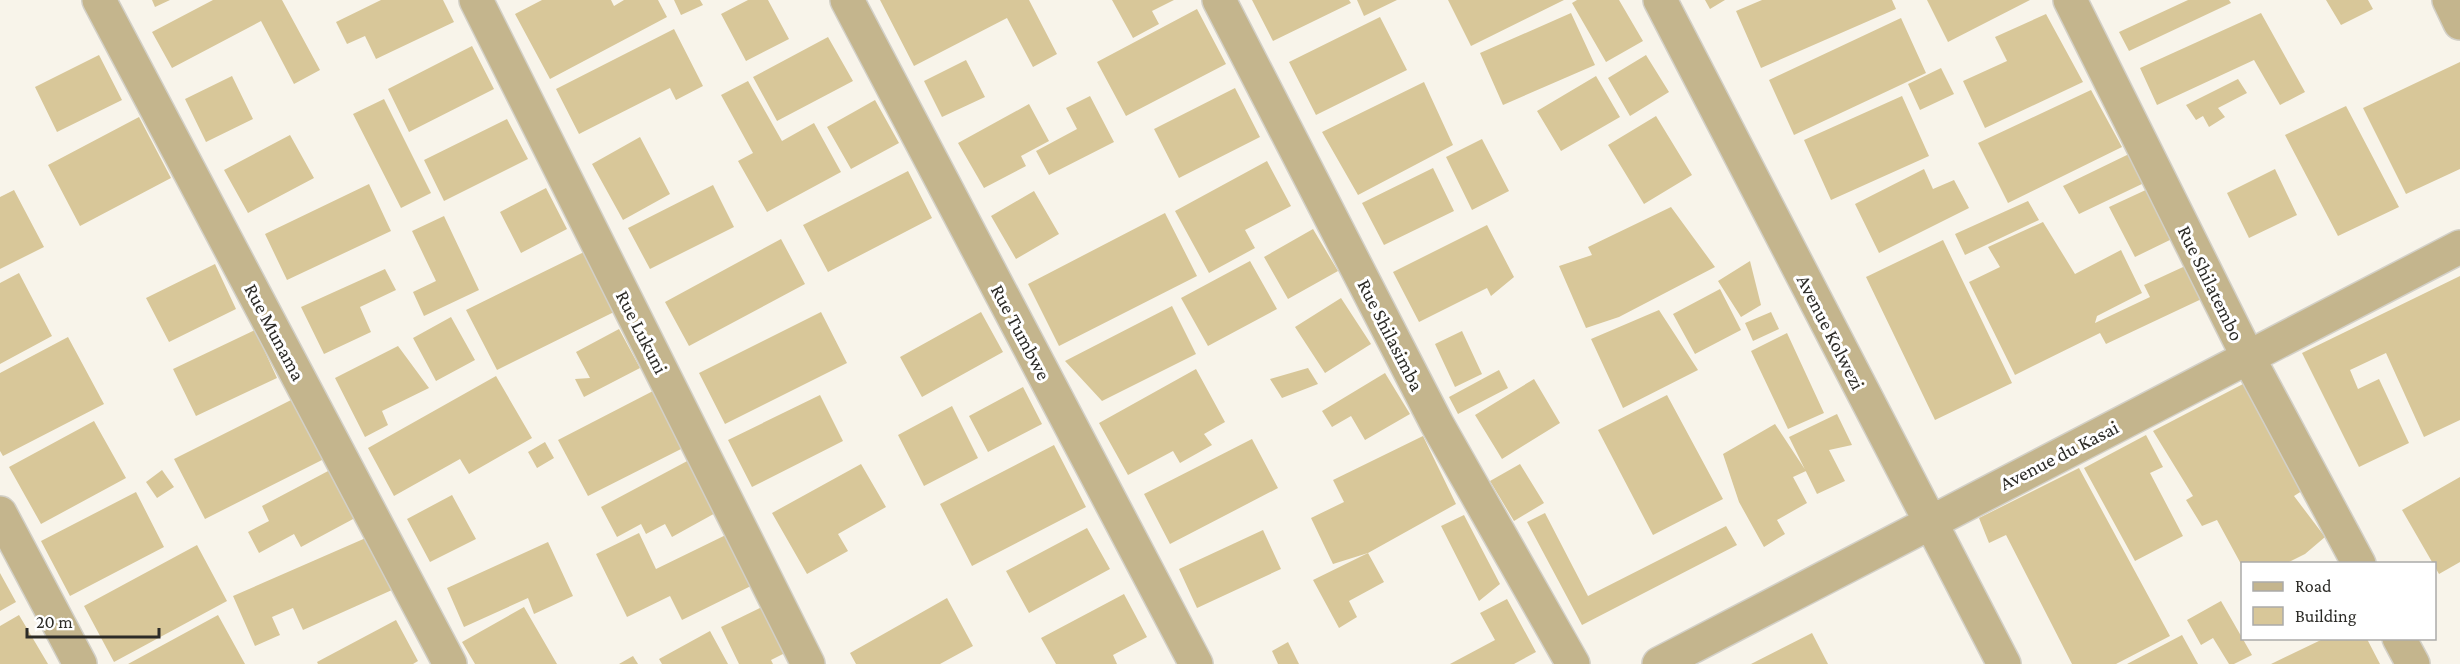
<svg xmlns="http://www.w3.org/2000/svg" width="2460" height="664" font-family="'Crimson Pro',serif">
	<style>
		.building { fill: #d8c799 }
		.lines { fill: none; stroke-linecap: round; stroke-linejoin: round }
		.minor-casing { stroke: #d3d0c7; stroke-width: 36 }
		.minor { stroke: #c4b58d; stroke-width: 33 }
		.labels { text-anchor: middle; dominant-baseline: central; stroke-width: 6; stroke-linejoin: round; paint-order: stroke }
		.street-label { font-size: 20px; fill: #2c2b27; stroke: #fff }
	</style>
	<rect width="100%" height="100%" fill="#f8f4ea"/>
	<path class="building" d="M 152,0 L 170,0 L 155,7 Z
		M 213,0 L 282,0 L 320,70 L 294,84 L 261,21 L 172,68 L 152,32 Z
		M 381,0 L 443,0 L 454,22 L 376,59 L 365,36 L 347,44 L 336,22 Z
		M 542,0 L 611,0 L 614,6 L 624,0 L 658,0 L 667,17 L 550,79 L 515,14 Z
		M 674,0 L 700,0 L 703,5 L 681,15 Z
		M 748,0 L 768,0 L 789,39 L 746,61 L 721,14 Z
		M 880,0 L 1029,0 L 1057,54 L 1033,67 L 1007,18 L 914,66 Z
		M 1112,0 L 1174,0 L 1152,11 L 1159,24 L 1133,38 Z
		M 1252,0 L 1349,0 L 1351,3 L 1273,41 Z
		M 1357,0 L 1397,0 L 1364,16 Z
		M 1448,0 L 1564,0 L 1471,46 Z
		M 1577,0 L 1619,0 L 1643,41 L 1606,62 L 1572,3 Z
		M 1705,0 L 1725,0 L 1710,9 Z
		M 1762,0 L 1892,0 L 1896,9 L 1761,68 L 1736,11 Z
		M 1927,0 L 2030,0 L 1948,42 Z
		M 2188,0 L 2229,0 L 2231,3 L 2129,51 L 2119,32 Z
		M 2326,0 L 2368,0 L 2373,9 L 2341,25 Z
		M 1197,9 L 1226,64 L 1126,116 L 1097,62 Z
		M 1571,13 L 1595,65 L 1503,105 L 1480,53 Z
		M 2261,13 L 2305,92 L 2280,105 L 2254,60 L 2157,105 L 2140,68 Z
		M 2046,14 L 2083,82 L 1985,128 L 1963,81 L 2007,61 L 1995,37 Z
		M 1380,17 L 1407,70 L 1316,115 L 1289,62 Z
		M 1901,18 L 1926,73 L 1794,135 L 1769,80 Z
		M 674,29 L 703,86 L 676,100 L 670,88 L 579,134 L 556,89 Z
		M 828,37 L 853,81 L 777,121 L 753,77 Z
		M 472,46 L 494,89 L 409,132 L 388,89 Z
		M 99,55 L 122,100 L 57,132 L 35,87 Z
		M 1646,55 L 1669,92 L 1630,116 L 1608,78 Z
		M 966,60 L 985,97 L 942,117 L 924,81 Z
		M 2460,62 L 2460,169 L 2406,194 L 2363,108 Z
		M 1941,68 L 1954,94 L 1920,110 L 1908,84 Z
		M 232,76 L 253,119 L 206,142 L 185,99 Z
		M 1596,76 L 1620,117 L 1561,151 L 1537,111 Z
		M 2238,79 L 2247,93 L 2218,108 L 2225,117 L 2209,127 L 2203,116 L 2196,120 L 2186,105 Z
		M 748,81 L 782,141 L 814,123 L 841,172 L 767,212 L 738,161 L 753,153 L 721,95 Z
		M 1424,82 L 1453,145 L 1358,195 L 1322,132 Z
		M 1235,88 L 1260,137 L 1179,178 L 1154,129 Z
		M 2091,90 L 2122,147 L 2008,203 L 1978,143 Z
		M 1090,96 L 1114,142 L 1049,175 L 1036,151 L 1077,129 L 1066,108 Z
		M 1902,96 L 1929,156 L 1831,200 L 1804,140 Z
		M 384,99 L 431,193 L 401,208 L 353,114 Z
		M 875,100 L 899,143 L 851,169 L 827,127 Z
		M 1029,104 L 1049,141 L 1021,156 L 1026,166 L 984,188 L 958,143 Z
		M 2346,106 L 2399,207 L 2338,236 L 2285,135 Z
		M 1656,116 L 1692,175 L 1644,204 L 1608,145 Z
		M 139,117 L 171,178 L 80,226 L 48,165 Z
		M 507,119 L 528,159 L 444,201 L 424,160 Z
		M 290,135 L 314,178 L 248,213 L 224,170 Z
		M 640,137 L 670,194 L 623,220 L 592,164 Z
		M 1482,139 L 1509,191 L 1472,210 L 1446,157 Z
		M 2129,154 L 2144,183 L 2079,214 L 2063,186 Z
		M 1267,161 L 1291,206 L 1245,230 L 1255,248 L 1209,273 L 1175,211 Z
		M 1433,168 L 1454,211 L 1384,245 L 1362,203 Z
		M 1924,169 L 1933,189 L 1954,180 L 1969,208 L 1879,253 L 1855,204 Z
		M 2275,169 L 2297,215 L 2249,238 L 2227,193 Z
		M 908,171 L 932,218 L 828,272 L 803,225 Z
		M 369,184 L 391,231 L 287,280 L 265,234 Z
		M 713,185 L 734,227 L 650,269 L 628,228 Z
		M 546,188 L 567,229 L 521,253 L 500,212 Z
		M 2150,188 L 2176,237 L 2135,257 L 2109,207 Z
		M 14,190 L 44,247 L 0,269 L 0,197 Z
		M 1034,191 L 1059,234 L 1016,259 L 991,216 Z
		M 2028,201 L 2039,220 L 1965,255 L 1955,234 Z
		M 1671,207 L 1715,267 L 1619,317 L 1586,328 L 1559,266 L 1592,255 L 1588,247 Z
		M 1165,213 L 1197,276 L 1059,346 L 1028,284 Z
		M 444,216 L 479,290 L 424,316 L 413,292 L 436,281 L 412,231 Z
		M 2043,222 L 2075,274 L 2121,250 L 2142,293 L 2097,316 L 2095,323 L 2150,297 L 2144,285 L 2194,262 L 2210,295 L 2106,344 L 2100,333 L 2015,375 L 1969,282 L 2000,267 L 1988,247 Z
		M 1487,225 L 1514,277 L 1491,296 L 1487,288 L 1419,322 L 1393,272 Z
		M 1313,229 L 1338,271 L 1288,299 L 1264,257 Z
		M 781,239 L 805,284 L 689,346 L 665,302 Z
		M 1943,240 L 2012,383 L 1935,420 L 1866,277 Z
		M 584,252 L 614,312 L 497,370 L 466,310 Z
		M 1250,261 L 1277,309 L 1208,346 L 1181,298 Z
		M 1750,261 L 1761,305 L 1741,317 L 1718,281 Z
		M 215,264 L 236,309 L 169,342 L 146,298 Z
		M 385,269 L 396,290 L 360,307 L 371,332 L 324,354 L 301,307 Z
		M 19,273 L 52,336 L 0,364 L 0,283 Z
		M 2460,276 L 2460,420 L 2424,437 L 2386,353 L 2350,370 L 2358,389 L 2379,379 L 2409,443 L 2359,467 L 2302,353 Z
		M 1720,289 L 1741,330 L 1695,354 L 1673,314 Z
		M 1341,298 L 1371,344 L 1325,373 L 1295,327 Z
		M 1172,306 L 1196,354 L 1102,401 L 1065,361 Z
		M 1659,310 L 1698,370 L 1623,408 L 1591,339 Z
		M 821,312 L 847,363 L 725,424 L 699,373 Z
		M 981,312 L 1003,352 L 922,397 L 900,357 Z
		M 1771,312 L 1779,329 L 1753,341 L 1745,323 Z
		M 451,317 L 475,360 L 436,381 L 413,338 Z
		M 619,329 L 640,368 L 584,397 L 575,379 L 590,378 L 576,352 Z
		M 255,330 L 277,378 L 196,416 L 173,369 Z
		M 1462,331 L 1482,374 L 1455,387 L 1435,344 Z
		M 1787,333 L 1824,413 L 1788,429 L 1751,351 Z
		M 68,337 L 104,404 L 3,456 L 0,451 L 0,373 Z
		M 398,346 L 429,388 L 382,411 L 388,425 L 365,437 L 335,378 Z
		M 1308,368 L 1318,384 L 1282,398 L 1270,379 Z
		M 1196,369 L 1225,422 L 1204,434 L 1212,445 L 1180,463 L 1173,451 L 1128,475 L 1099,423 Z
		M 1499,370 L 1508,388 L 1458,414 L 1449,397 Z
		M 1385,373 L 1410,414 L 1365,440 L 1351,416 L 1332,427 L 1322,411 Z
		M 496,376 L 532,438 L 469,474 L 460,459 L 394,496 L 368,448 Z
		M 1534,379 L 1560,423 L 1502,459 L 1475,415 Z
		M 2243,384 L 2305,489 L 2294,496 L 2325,537 L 2305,554 L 2285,564 L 2241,564 L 2217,520 L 2202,526 L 2186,500 L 2193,496 L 2153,431 Z
		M 1023,387 L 1042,424 L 988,452 L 969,416 Z
		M 653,391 L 683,448 L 588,496 L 558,440 Z
		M 820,395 L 843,441 L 752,487 L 728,440 Z
		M 1667,395 L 1723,499 L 1653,535 L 1598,430 Z
		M 293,399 L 324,459 L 205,519 L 174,459 Z
		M 952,406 L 978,458 L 924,486 L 898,435 Z
		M 1837,414 L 1852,445 L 1829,450 L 1845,481 L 1817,494 L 1789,437 Z
		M 94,421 L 126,478 L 41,524 L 9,467 Z
		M 1775,424 L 1806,471 L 1793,477 L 1807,503 L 1777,520 L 1785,534 L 1764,547 L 1739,502 L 1723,454 Z
		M 2146,435 L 2163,467 L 2150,473 L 2183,536 L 2135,561 L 2084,468 Z
		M 1423,436 L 1456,504 L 1368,553 L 1384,582 L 1349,601 L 1357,617 L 1339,628 L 1313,580 L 1368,553 L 1333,564 L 1311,518 L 1344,502 L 1333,480 Z
		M 1252,439 L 1278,488 L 1170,544 L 1144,494 Z
		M 545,442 L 554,458 L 537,468 L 528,452 Z
		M 1054,445 L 1086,507 L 972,566 L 940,504 Z
		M 691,459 L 719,511 L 672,537 L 665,524 L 646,534 L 641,524 L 617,537 L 601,507 Z
		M 861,464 L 886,507 L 838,534 L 848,551 L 807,574 L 772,513 Z
		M 1520,464 L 1544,503 L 1514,521 L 1490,481 Z
		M 2079,468 L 2170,636 L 2116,664 L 2072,664 L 2006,535 L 1989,543 L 1979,518 Z
		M 162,470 L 174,487 L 157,498 L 146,482 Z
		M 330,470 L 355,518 L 301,547 L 294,534 L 259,553 L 248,532 L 269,521 L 262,506 Z
		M 2460,477 L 2460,562 L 2439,574 L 2402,510 Z
		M 136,492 L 164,547 L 70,596 L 41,541 Z
		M 452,495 L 476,539 L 430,562 L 407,519 Z
		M 1545,513 L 1588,596 L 1726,526 L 1737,545 L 1582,625 L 1527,522 Z
		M 1464,515 L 1500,584 L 1479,601 L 1441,526 Z
		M 1087,528 L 1110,569 L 1029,613 L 1006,571 Z
		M 1263,530 L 1281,569 L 1197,608 L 1179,569 Z
		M 734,531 L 759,582 L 682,620 L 670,596 L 627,617 L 596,554 L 639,533 L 656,569 Z
		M 368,537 L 392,590 L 303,630 L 293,608 L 272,617 L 280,635 L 255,646 L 233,596 Z
		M 548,542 L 573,596 L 534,614 L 528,598 L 464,627 L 447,588 Z
		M 197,545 L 227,601 L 114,662 L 84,606 Z
		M 0,573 L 16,602 L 0,611 Z
		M 1124,594 L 1147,637 L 1113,655 L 1117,664 L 1056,664 L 1041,638 Z
		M 947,598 L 973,646 L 940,664 L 856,664 L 850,653 Z
		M 1507,599 L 1536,652 L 1514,664 L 1450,664 L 1495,640 L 1480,613 Z
		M 2221,601 L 2252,655 L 2234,664 L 2229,664 L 2213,638 L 2201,645 L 2187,620 Z
		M 764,606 L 787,652 L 771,660 L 773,664 L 739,664 L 721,627 Z
		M 524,607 L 557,664 L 475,664 L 462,642 Z
		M 19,615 L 48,664 L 0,664 L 0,626 Z
		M 218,615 L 245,664 L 128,664 Z
		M 396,620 L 418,661 L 413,664 L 318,664 L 317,662 Z
		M 710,631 L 728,664 L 662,664 L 659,659 Z
		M 1812,633 L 1828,664 L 1751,664 Z
		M 2182,635 L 2198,664 L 2127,664 Z
		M 2323,639 L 2367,639 L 2380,664 L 2271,664 Z
		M 1288,642 L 1299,664 L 1278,664 L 1272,651 Z
		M 633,656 L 638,664 L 619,664 Z"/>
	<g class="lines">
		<g class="minor-casing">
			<path id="minor" d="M 99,0 L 450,664
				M 476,0 L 808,664
				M 847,0 L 1196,664
				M 1219,0 L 1437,424 L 1573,664
				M 1660,0 L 2004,664
				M 2070,0 L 2248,357 L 2359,564
				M 2449,0 L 2460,23
				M 0,513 L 80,664
				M 2399,638 L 2413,664
				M 1659,664 L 2460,247"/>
		</g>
		<use href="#minor" class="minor"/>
	</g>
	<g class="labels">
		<g class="street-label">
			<text transform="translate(2211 283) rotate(64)">Rue Shilatembo</text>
			<text transform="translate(275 332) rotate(62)">Rue Munama</text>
			<text transform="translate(642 332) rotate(63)">Rue Lukuni</text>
			<text transform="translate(1021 332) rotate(62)">Rue Tumbwe</text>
			<text transform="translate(1831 332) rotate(63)">Avenue Kolwezi</text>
			<text transform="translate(1391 335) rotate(63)">Rue Shilasimba</text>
			<text transform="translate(2059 455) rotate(-27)">Avenue du Kasai</text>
		</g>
	</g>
	<rect x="2241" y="562" width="195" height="78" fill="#ffffff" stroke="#abaaa9" stroke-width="1.5"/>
	<rect x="2253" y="582" width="30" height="9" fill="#c4b58d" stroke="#abaaa9" stroke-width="1.5"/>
	<text x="2295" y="592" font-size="18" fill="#2c2b27">Road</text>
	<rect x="2253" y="607" width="30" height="18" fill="#d8c799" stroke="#abaaa9" stroke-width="1.5"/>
	<text x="2295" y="622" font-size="18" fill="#2c2b27">Building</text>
	<path d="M27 628v9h132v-9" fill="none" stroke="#2c2b27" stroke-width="3"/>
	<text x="36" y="628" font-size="18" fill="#2c2b27" stroke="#ffffff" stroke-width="4.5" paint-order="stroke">20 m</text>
</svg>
